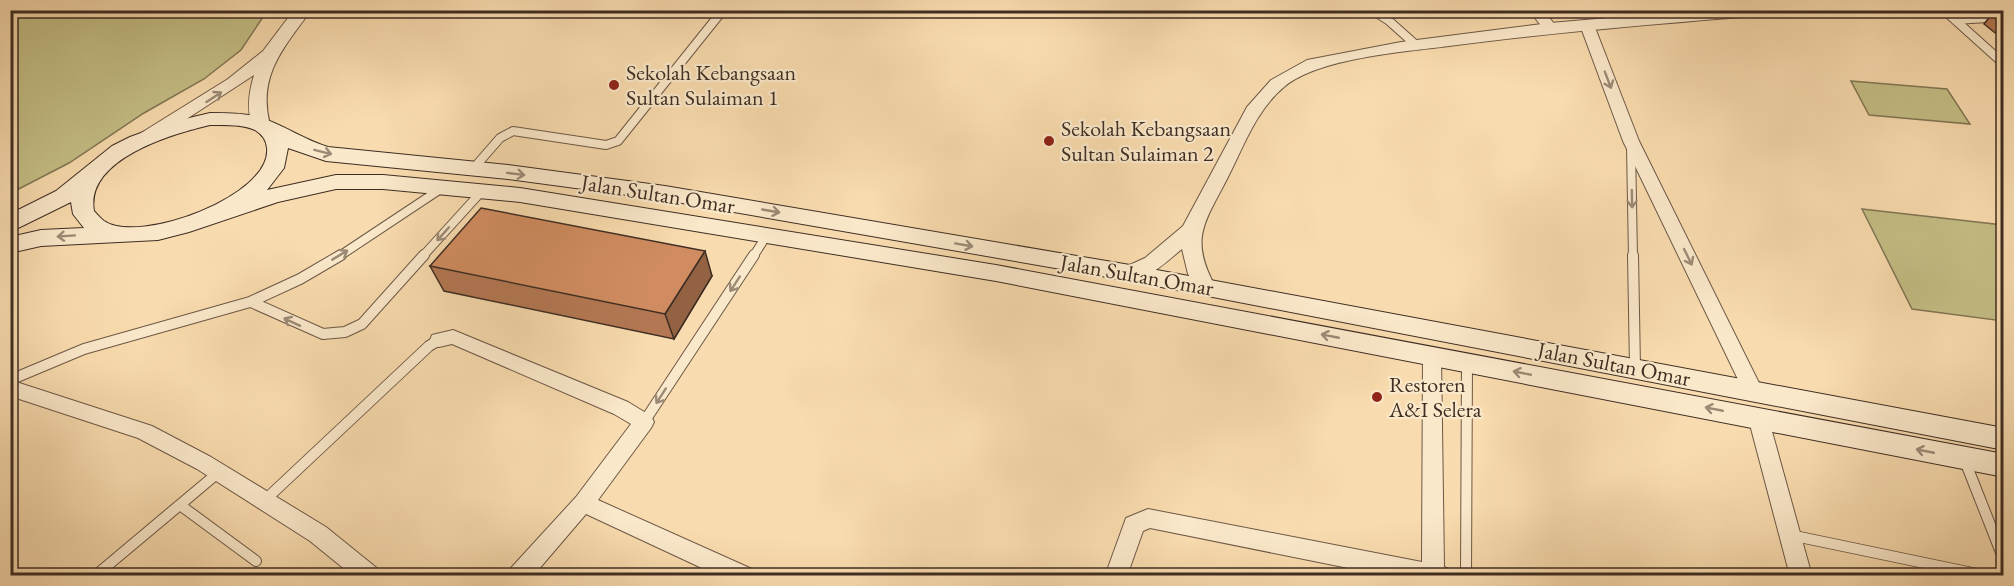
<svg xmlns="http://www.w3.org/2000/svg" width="2014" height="586" font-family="'EB Garamond',serif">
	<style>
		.green { fill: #c4be85; stroke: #827654; stroke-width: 1.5 }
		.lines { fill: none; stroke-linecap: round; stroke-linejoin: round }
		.service-far1-casing { stroke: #6d5846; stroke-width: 10 }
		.service-casing { stroke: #6d5846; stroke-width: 12 }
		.minor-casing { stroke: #6d5846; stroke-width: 2 }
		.tertiary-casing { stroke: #6d5846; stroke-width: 2 }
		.secondary-casing { stroke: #3f2d23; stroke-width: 2 }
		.service-far1 { stroke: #fae8ca; stroke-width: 8 }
		.service { stroke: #fae8ca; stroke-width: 10 }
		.minor { fill: #fae8ca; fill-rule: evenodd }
		.tertiary { fill: #fae8ca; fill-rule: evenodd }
		.secondary { fill: #fae8ca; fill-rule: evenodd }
		.wall { fill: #b37853; stroke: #3f2d23; stroke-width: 1.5 }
		.shaded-wall { fill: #926243; stroke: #3f2d23; stroke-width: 1.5 }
		.building { fill: #d08c60; stroke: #3f2d23; stroke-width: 1.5 }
		.oneway { stroke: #9c8a76 }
		.poi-dot { fill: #8f2418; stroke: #fae8ca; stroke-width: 2 }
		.labels { text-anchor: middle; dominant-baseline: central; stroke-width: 4.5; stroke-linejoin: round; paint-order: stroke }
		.poi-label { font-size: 22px; fill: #3f2d23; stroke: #fae8ca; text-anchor: start }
		.street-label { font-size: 22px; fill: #3f2d23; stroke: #fae8ca }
	</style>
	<rect width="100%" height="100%" fill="#f8dbae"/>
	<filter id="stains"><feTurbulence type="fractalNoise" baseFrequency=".00333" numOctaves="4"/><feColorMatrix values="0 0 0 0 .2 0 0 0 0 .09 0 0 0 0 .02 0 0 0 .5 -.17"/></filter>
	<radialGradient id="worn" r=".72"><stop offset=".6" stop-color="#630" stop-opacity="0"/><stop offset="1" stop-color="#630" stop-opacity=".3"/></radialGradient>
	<path class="green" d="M 11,10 L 267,10 L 267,11 L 241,50 L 204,79 L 144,113 L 69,163 L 11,193 Z
		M 1851,81 L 1947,89 L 1970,124 L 1869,115 Z
		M 1862,209 L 2003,225 L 2003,321 L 1912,309 Z"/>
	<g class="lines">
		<g class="service-far1-casing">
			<path id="service-far1" d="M 1372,10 L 1388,20 L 1416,45
				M 1944,10 L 2004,64
				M 1955,20 L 2004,17
				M 1631,146 L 1633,257
				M 473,169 L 500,138 L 513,131 L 606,145 L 618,141 L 723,10
				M 338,257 L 442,188
				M 422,257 L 482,191
				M 753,257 L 767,235"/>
		</g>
		<g class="service-casing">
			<path id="service" d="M 1633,255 L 1635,368
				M 251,302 L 323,334 L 345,332 L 362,324 L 424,255
				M 10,380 L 84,349 L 250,302 L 300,279 L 341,255
				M 644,422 L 754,255
				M 1965,461 L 2004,560
				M 264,501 L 429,346 L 439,340
				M 180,505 L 256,561
				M 1790,535 L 1987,576
				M 95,576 L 219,472
				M 1466,576 L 1467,362"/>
		</g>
		<g class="minor-casing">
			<path id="minor" d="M 1529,10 L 1544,10 L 1557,28 L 1555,31 L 1545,31 Z
				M 1587,21 L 1594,25 L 1639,141 L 1763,391 L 1760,396 L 1753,399 L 1746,396 L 1623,141 L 1580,25 Z
				M 453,330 L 628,402 L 651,416 L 654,422 L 651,428 L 598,500 L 752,569 L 755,576 L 719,576 L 586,514 L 533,576 L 507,576 L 510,569 L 576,497 L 631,424 L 614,414 L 452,344 L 439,347 L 432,345 L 430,340 L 432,335 Z
				M 1432,348 L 1439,350 L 1441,355 L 1444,567 L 1449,569 L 1452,576 L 1388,576 L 1150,528 L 1143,531 L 1127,576 L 1105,576 L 1126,518 L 1148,509 L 1422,562 L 1423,355 L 1425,350 Z
				M 10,380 L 152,426 L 211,457 L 326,527 L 378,569 L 381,576 L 353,576 L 310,541 L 197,469 L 138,438 L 10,396 Z
				M 1758,409 L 1765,411 L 1768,417 L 1812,576 L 1790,576 L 1748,417 L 1751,411 Z"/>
		</g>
		<g class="tertiary-casing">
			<path id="tertiary" d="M 294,10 L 311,10 C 284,48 257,75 270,125 L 267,129 L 255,129 C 245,113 249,92 254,75 L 153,141 L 141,141 L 138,137 L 141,133 L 228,79 L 263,51 Z
				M 1701,10 L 1773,10 L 1765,15 C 1659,24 1554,32 1449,46 C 1404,52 1318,58 1284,87 C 1256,110 1243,148 1227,179 C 1204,224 1189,239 1216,288 L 1213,293 L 1206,296 L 1199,293 L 1188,274 L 1182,249 C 1167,261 1144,285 1123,278 L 1120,273 L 1123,268 L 1145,258 L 1183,226 L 1247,107 L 1271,80 L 1307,60 L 1401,42 L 1550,23 Z"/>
		</g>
		<g class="secondary-casing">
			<path id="secondary" d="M 210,113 C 228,113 245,113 262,118 C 285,126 305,140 328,147 L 508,165 L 665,186 L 1130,265 L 2004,428 L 2004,450 L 1130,281 L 665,200 L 508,179 L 326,161 L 288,148 L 284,168 L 267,190 L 336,175 L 383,175 L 520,188 L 996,265 L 2004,454 L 2004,477 L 996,281 L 520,202 L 383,189 L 336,189 L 278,202 L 189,232 L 158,240 L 41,246 L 10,253 L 10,237 L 41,230 L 84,228 L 73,214 L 71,202 L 10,232 L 10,214 L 56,191 L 112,146 L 130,137 L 168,123 ZM 210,125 C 224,125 242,124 255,130 C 263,135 266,140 267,148 C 272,196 139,245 104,221 C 100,218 97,214 94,211 C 85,159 172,134 210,125 Z"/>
		</g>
		<use href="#service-far1" class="service-far1"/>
		<use href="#service" class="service"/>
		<use href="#minor" class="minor"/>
		<use href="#tertiary" class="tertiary"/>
		<use href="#secondary" class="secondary"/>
	</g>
	<path class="wall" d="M 1995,10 L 2004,10 L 2004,40 L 1984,24 Z
		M 430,266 L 712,276 L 674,339 L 444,291 Z"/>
	<path class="shaded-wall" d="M 705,251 L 712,276 L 674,339 L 665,314 Z"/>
	<path class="building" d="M 481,208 L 705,251 L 665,314 L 430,266 Z"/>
	<defs><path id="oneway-shaft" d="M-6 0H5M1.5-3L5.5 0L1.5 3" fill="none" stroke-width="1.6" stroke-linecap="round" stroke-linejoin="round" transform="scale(1.5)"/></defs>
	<g class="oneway">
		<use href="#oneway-shaft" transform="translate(1608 80) rotate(69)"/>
		<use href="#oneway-shaft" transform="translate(214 97) rotate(-33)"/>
		<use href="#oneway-shaft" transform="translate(323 152) rotate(14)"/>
		<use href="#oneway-shaft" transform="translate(516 174) rotate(7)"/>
		<use href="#oneway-shaft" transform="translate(1632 199) rotate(89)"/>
		<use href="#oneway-shaft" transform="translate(771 211) rotate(10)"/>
		<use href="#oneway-shaft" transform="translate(443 234) rotate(132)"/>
		<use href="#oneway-shaft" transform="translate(66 236) rotate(176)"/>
		<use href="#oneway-shaft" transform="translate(964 245) rotate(10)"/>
		<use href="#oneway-shaft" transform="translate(340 255) rotate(-31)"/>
		<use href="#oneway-shaft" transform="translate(1688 257) rotate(64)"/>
		<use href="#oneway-shaft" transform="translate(735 284) rotate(123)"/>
		<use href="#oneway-shaft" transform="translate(292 322) rotate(-155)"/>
		<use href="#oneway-shaft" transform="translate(1330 336) rotate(-169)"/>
		<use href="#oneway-shaft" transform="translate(1522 373) rotate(-169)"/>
		<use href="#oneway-shaft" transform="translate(661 396) rotate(123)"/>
		<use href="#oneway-shaft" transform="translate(1714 409) rotate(-169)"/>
		<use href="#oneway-shaft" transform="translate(1925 451) rotate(-169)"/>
	</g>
	<g class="poi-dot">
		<circle cx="614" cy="85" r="6"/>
		<circle cx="1049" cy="141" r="6"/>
		<circle cx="1377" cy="397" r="6"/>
	</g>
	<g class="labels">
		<g class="poi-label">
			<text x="626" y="72">Sekolah Kebangsaan<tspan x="626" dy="25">Sultan Sulaiman 1</tspan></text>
			<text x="1061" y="128">Sekolah Kebangsaan<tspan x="1061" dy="25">Sultan Sulaiman 2</tspan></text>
			<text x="1389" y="384">Restoren<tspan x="1389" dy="25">A&amp;I Selera</tspan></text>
		</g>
		<g class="street-label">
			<text transform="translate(658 194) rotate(9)">Jalan Sultan Omar</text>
			<text transform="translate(1137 275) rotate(10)">Jalan Sultan Omar</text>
			<text transform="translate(1614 364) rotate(11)">Jalan Sultan Omar</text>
		</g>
	</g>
	<rect width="2014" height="586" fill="none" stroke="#f8dbae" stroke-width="36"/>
	<rect x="12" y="12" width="1990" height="562" fill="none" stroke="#3f2d23" stroke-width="3"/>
	<rect x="18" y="18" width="1978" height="550" fill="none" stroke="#3f2d23" stroke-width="1.5"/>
	<rect width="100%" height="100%" filter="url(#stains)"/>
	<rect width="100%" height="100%" fill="url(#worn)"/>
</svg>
